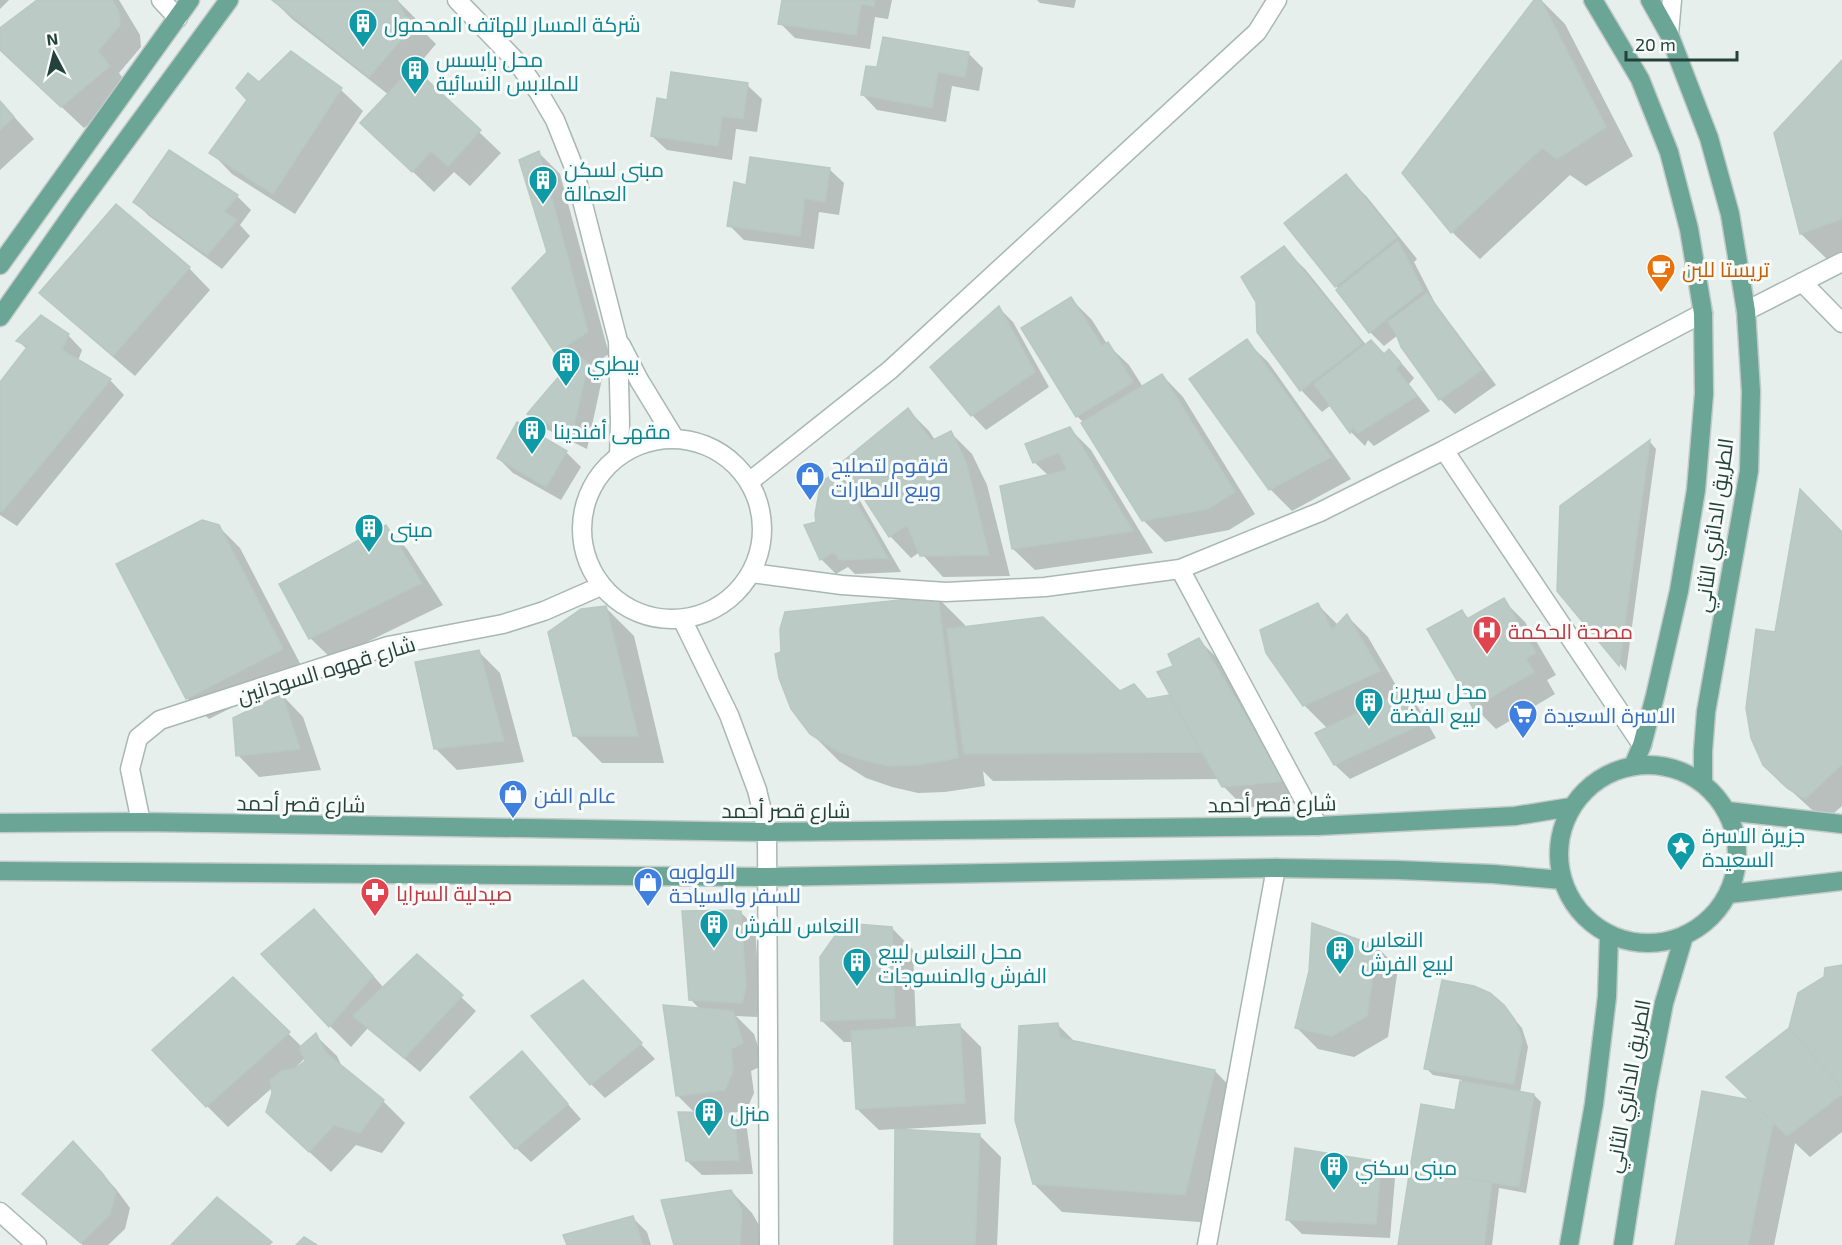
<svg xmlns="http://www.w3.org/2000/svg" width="1842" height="1245" font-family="'Exo 2',Cairo,sans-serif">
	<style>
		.shadow { fill: #0003; fill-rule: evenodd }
		.building { fill: #bbcac4; stroke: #b8c9c2; stroke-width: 1.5 }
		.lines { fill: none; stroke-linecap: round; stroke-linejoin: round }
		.minor-casing { stroke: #a8b8b2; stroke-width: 21 }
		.major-casing { stroke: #c2cac8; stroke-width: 21 }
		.minor { stroke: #fff; stroke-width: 18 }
		.major { stroke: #6aa596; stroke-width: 18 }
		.labels { text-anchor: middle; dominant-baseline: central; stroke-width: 6; stroke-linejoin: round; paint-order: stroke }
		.culture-label { font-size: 21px; fill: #0d838f; stroke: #f7fbf9; text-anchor: start }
		.food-label { font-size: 21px; fill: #c56008; stroke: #f7fbf9; text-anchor: start }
		.shop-label { font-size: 21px; fill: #366cbe; stroke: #f7fbf9; text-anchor: start }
		.street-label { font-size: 21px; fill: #24423a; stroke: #f7fbf9 }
		.health-label { font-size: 21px; fill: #be3a42; stroke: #f7fbf9; text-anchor: start }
	</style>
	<rect width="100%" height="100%" fill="#e6efeb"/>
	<path class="shadow" d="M 0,0 L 9,0 L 0,9 Z
		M 39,0 L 119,0 L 140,35 L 141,47 L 119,73 L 130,88 L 84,128 L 0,49 L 0,30 Z
		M 273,0 L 397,0 L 415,18 L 421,29 L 436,44 L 414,70 L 501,153 L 470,186 L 454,172 L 434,192 L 384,144 L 389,95 L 292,19 Z
		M 784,0 L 892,0 L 888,19 L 875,17 L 870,49 L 795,38 L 780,23 Z
		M 1037,0 L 1076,0 L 1074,8 L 1040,3 Z
		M 1536,0 L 1541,0 L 1565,24 L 1633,156 L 1586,186 L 1570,175 L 1480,259 L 1452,232 Z
		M 291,53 L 341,90 L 363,111 L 295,214 L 232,174 L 211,152 L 259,84 Z
		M 969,54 L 983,68 L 979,91 L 952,86 L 946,122 L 877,110 L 863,95 L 879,69 Z
		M 1842,62 L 1842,257 L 1829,261 L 1801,234 L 1776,133 Z
		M 747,85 L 762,99 L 757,132 L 736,129 L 732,160 L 667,150 L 652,136 L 668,102 Z
		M 0,101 L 34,139 L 0,170 Z
		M 539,153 L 560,174 L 609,354 L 590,366 L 602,379 L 587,449 L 544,428 L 529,414 L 570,366 L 556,352 L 514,288 L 549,253 Z
		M 829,169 L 844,183 L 839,215 L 819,212 L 814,249 L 744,240 L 729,225 L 747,186 Z
		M 1346,176 L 1367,197 L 1417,259 L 1414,262 L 1435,303 L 1496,385 L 1455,414 L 1440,399 L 1402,346 L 1398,335 L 1384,346 L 1370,332 L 1336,286 Z
		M 237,196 L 251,210 L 240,225 L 250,236 L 222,269 L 149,216 L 135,202 Z
		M 117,206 L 189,268 L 210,290 L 135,376 L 63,314 L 42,293 Z
		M 1283,248 L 1305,269 L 1367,346 L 1384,355 L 1389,351 L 1403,365 L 1414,378 L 1409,384 L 1430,411 L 1374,446 L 1368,440 L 1365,446 L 1351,432 L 1331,405 L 1322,412 L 1301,390 L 1258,331 Z
		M 1071,299 L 1092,320 L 1107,344 L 1129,365 L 1143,387 L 1162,375 L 1183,397 L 1255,514 L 1229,530 L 1165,542 L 1143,520 L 1084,423 L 1077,416 Z
		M 999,308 L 1013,322 L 1049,387 L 986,430 L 972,415 Z
		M 68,335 L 82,350 L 78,361 L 110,380 L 124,395 L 17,526 L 0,515 L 0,385 L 27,349 L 18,341 Z
		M 1246,341 L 1268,362 L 1351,479 L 1292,511 L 1270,489 Z
		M 908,410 L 929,431 L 935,440 L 951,433 L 972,454 L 987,485 L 1010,576 L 943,577 L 920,552 L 911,558 L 890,536 L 843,463 Z
		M 1070,429 L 1091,450 L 1153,553 L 1035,570 L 1013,549 L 1049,476 L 1034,462 Z
		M 1650,442 L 1656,449 L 1626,671 L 1559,591 L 1561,507 Z
		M 566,452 L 581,467 L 561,500 L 513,473 L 498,458 Z
		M 837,473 L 852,487 L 901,572 L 855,574 L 848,567 L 836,574 L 821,559 L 818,523 Z
		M 218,526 L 240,548 L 304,671 L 209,719 L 187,698 Z
		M 386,527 L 407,549 L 443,605 L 332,659 L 310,638 Z
		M 1842,534 L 1842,806 L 1827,819 L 1811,809 L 1786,786 L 1776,634 Z
		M 937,597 L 965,625 L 965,628 L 1119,692 L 1134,686 L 1148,700 L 1168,696 L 1175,703 L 1174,667 L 1198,639 L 1220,661 L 1304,802 L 1245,808 L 1223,786 L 1219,779 L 993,781 L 983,771 L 985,786 L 945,792 L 918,793 L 892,787 L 866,778 L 839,761 L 811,733 Z
		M 1503,600 L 1525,622 L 1556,675 L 1547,680 L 1555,694 L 1496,729 L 1474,707 L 1462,611 L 1470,620 Z
		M 1318,605 L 1338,625 L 1347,616 L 1368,637 L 1401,694 L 1404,693 L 1418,707 L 1436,738 L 1350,779 L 1335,765 L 1317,734 L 1328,729 L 1304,705 Z
		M 606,608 L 634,636 L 664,763 L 602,763 L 574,735 Z
		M 479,652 L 500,673 L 524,762 L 457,770 L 436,749 Z
		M 282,695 L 303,717 L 321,770 L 259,777 L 238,755 Z
		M 314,911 L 335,933 L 384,988 L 417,956 L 476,1011 L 420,1072 L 368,1028 L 351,1047 L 330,1026 Z
		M 740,912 L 755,926 L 760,1002 L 757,1017 L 736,1016 L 754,1034 L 764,1065 L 751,1071 L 754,1093 L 746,1111 L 730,1113 L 747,1129 L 753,1174 L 702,1175 L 687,1161 L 696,1114 L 677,1095 L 701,1010 L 690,999 Z
		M 892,928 L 913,950 L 916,1029 L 960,1026 L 981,1047 L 986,1124 L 904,1129 L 904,1131 L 979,1135 L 1001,1157 L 997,1245 L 895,1245 L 896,1129 L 879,1130 L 857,1109 L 853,1042 L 844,1042 L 822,1021 Z
		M 1377,947 L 1398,968 L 1388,1037 L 1354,1057 L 1318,1049 L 1296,1027 Z
		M 1842,966 L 1842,1132 L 1810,1157 L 1795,1143 L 1774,1245 L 1676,1245 L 1754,1102 L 1790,1029 Z
		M 233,979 L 302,1047 L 315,1035 L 337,1056 L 343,1069 L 383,1101 L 405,1123 L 382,1153 L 356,1145 L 331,1172 L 289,1133 L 273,1087 L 228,1127 L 207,1106 ZM 305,1058 L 307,1062 L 298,1069 L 296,1067 Z
		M 597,997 L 655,1059 L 605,1098 L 591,1084 Z
		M 1510,1014 L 1522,1028 L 1528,1047 L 1520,1093 L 1534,1095 L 1541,1102 L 1526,1193 L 1499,1188 L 1492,1245 L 1399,1245 L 1456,1111 L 1462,1080 L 1433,1075 L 1426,1068 Z
		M 1057,1024 L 1076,1043 L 1215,1071 L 1242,1099 L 1213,1223 L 1062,1212 L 1034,1184 Z
		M 536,1068 L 581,1119 L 531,1162 L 516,1148 Z
		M 87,1158 L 116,1189 L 130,1208 L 125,1229 L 108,1245 L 83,1245 L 38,1208 L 24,1194 Z
		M 1381,1163 L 1395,1178 L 1390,1238 L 1302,1234 L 1287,1219 Z
		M 731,1191 L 752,1213 L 763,1232 L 762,1245 L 675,1245 Z
		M 632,1217 L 647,1232 L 651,1245 L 568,1245 Z"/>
	<path class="building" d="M 37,0 L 112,0 L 119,12 L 120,25 L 98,51 L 110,66 L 61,107 L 0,50 L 0,28 Z
		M 272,0 L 397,0 L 405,16 L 416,22 L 369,77 Z
		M 782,0 L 875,0 L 874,6 L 861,4 L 856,35 L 778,24 Z
		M 1534,0 L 1541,0 L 1606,127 L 1557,159 L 1542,148 L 1451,233 L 1402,173 Z
		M 883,37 L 969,52 L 965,77 L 938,72 L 932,108 L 861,95 L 866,66 L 877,67 Z
		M 291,51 L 342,88 L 273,194 L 209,153 L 247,100 L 236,88 L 248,73 L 259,82 Z
		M 1842,60 L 1842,219 L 1800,234 L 1774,133 Z
		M 413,67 L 481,130 L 448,166 L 431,151 L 412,172 L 360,123 Z
		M 671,72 L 748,83 L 743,119 L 722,116 L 718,146 L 651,136 L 657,98 L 667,100 Z
		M 0,101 L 14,117 L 0,130 Z
		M 169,150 L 238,195 L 224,212 L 237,220 L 207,255 L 133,202 Z
		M 539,151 L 588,332 L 555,353 L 512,288 L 547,252 L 519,160 Z
		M 750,157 L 830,168 L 825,202 L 805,198 L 800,236 L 727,226 L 734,182 L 746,185 Z
		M 1346,174 L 1397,237 L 1335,287 L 1284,223 Z
		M 116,204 L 190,267 L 113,356 L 39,293 Z
		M 1398,241 L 1423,290 L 1369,333 L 1336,290 Z
		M 1284,246 L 1362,343 L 1300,391 L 1257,332 L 1256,302 L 1241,277 Z
		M 1427,293 L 1482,370 L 1439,400 L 1401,347 L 1396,334 L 1388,322 Z
		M 1071,297 L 1102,346 L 1108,342 L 1133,382 L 1076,417 L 1021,328 Z
		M 999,306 L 1035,372 L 971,416 L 930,367 Z
		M 41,315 L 69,334 L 62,350 L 111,379 L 2,512 L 0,511 L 0,382 L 28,346 L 16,341 Z
		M 1247,339 L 1331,457 L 1269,490 L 1189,379 Z
		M 1371,340 L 1384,354 L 1389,349 L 1401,363 L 1396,369 L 1417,396 L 1358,433 L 1353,427 L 1350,433 L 1314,384 Z
		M 578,354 L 588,363 L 572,435 L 527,414 Z
		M 1162,374 L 1235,492 L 1207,509 L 1142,521 L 1081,423 Z
		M 908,408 L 931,441 L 951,431 L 966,462 L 989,555 L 920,556 L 907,525 L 889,537 L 841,463 Z
		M 517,422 L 567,451 L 546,487 L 497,458 Z
		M 1070,427 L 1133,531 L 1012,549 L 1000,486 L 1067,470 L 1059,452 L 1033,463 L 1025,444 Z
		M 1650,440 L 1619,666 L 1557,591 L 1560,506 Z
		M 838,471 L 888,558 L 839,560 L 834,552 L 820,560 L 804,525 L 816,522 L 815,514 L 821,482 Z
		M 1800,489 L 1842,532 L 1842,764 L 1805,799 L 1787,788 L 1763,765 L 1751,738 L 1746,708 L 1756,629 L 1775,632 Z
		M 202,520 L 219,525 L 283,649 L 186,699 L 116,564 Z
		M 386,525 L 422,583 L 309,639 L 279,584 Z
		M 938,596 L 958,758 L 917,765 L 889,766 L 863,760 L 837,751 L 810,734 L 791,709 L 779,678 L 775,654 L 781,652 L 780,629 L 785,612 Z
		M 1504,598 L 1536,653 L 1526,658 L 1534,672 L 1473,708 L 1427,629 L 1462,610 L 1467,619 Z
		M 1318,603 L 1332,630 L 1347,614 L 1380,671 L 1303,706 L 1266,653 L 1260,630 Z
		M 606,606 L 638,736 L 573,736 L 548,632 L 581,609 Z
		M 1043,617 L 1120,691 L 1134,684 L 1147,699 L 1169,695 L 1201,752 L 964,754 L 947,629 Z
		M 1199,638 L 1285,781 L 1222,787 L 1157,672 L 1173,666 L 1168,654 Z
		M 479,650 L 504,741 L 434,749 L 415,662 Z
		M 1404,691 L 1422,724 L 1334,765 L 1315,733 Z
		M 282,694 L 300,749 L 236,756 L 233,718 Z
		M 314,909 L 373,976 L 329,1027 L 261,954 Z
		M 741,910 L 746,987 L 742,1003 L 689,1000 L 682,911 Z
		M 844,923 L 892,927 L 895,1018 L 821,1021 L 820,957 Z
		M 1312,923 L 1377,946 L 1367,1016 L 1332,1036 L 1295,1028 L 1309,971 Z
		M 417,954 L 463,995 L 404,1058 L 353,1016 Z
		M 1842,965 L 1842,1088 L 1789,1028 L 1798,993 L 1824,977 L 1825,968 Z
		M 233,977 L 290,1032 L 206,1107 L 152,1050 Z
		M 583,980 L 642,1043 L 590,1085 L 531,1016 Z
		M 1442,980 L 1474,986 L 1490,993 L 1504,1005 L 1515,1020 L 1522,1039 L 1514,1084 L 1424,1069 Z
		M 663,1005 L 733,1011 L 743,1043 L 731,1049 L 733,1071 L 725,1090 L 676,1096 Z
		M 1058,1023 L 1060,1038 L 1215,1070 L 1185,1195 L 1033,1184 L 1015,1120 L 1019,1026 Z
		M 960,1024 L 965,1103 L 856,1109 L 851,1031 Z
		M 1789,1028 L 1842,1088 L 1842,1094 L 1787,1136 L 1726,1077 Z
		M 316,1033 L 325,1052 L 384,1100 L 360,1133 L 334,1125 L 309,1152 L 266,1112 L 272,1093 L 270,1080 L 281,1071 L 294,1069 L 305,1061 L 299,1048 Z
		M 522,1051 L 568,1104 L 515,1149 L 470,1097 Z
		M 1460,1081 L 1534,1094 L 1519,1187 L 1410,1169 L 1421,1104 L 1455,1110 Z
		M 1702,1091 L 1750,1100 L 1773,1123 L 1748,1245 L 1675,1245 Z
		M 678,1112 L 733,1113 L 739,1160 L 686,1161 Z
		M 895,1129 L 980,1134 L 975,1245 L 894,1245 Z
		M 73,1141 L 102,1173 L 116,1192 L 110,1214 L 81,1243 L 22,1194 Z
		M 1295,1148 L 1381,1162 L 1376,1224 L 1286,1220 Z
		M 1410,1169 L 1492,1182 L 1484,1245 L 1398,1245 Z
		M 731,1190 L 742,1210 L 740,1245 L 674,1245 L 661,1200 Z
		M 217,1197 L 272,1242 L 269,1245 L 171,1245 Z
		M 633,1216 L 643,1245 L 567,1245 L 563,1235 Z
		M 304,1237 L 317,1245 L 296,1245 Z"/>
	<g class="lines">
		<g class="minor-casing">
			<path id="minor" d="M 161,0 L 178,18
				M 457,0 L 517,62 L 538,91 L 555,120 L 573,165 L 618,341 L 620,423 L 619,456
				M 1669,34 L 1672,0
				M 1802,282 L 1842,323
				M 1746,311 L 1842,262
				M 621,345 L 639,380 L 675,439
				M582 529a90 90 0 1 1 180 0a90 90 0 1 1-180 0Z
				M 1444,450 L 1642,745
				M 749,482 L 890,370 L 1257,32 L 1277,0
				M 1180,569 L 1318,826
				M 752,573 L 842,585 L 946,592 L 1045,587 L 1180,569 L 1320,512 L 1444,450 L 1703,313
				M 682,619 L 729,715 L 757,790 L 767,832 L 769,1245
				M 141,822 L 130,769 L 138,738 L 160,720 L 388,646 L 503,624 L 544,611 L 601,586
				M 0,1212 L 37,1245
				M 1207,1245 L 1276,868"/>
		</g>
		<g class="major-casing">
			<path id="major" d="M 1593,0 L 1640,79 L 1669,152 L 1689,229 L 1703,313 L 1704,394 L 1696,490 L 1679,591 L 1655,696 L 1642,745 L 1633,766
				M 1650,0 L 1669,34 L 1709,138 L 1730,214 L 1746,311 L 1751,392 L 1749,471 L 1706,712 L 1703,751 L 1703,784
				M 0,265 L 190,0
				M 0,317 L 78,206 L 229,0
				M1559 854a89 89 0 1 1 178 0a89 89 0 1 1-178 0Z
				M 1727,811 L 1842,824
				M 0,823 L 141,822 L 767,832 L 1318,826 L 1515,816 L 1571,807
				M 0,871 L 766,877 L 1276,868 L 1398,870 L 1493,874 L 1562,880
				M 1728,894 L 1842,881
				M 1569,1245 L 1594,1104 L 1607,997 L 1609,935
				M 1623,1245 L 1647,1091 L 1664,1003 L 1684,936"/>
		</g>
		<use href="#minor" class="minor"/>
		<use href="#major" class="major"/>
	</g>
	<defs>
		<g id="building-pin" transform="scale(1.5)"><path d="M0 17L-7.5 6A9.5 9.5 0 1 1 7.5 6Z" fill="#0f9aa8" stroke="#f7fbf9"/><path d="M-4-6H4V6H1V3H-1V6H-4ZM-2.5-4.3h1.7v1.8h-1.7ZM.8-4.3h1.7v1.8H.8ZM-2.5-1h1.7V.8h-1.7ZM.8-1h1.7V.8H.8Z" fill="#fff"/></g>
		<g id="cafe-pin" transform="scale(1.5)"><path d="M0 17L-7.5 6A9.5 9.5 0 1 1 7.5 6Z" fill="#e8710a" stroke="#f7fbf9"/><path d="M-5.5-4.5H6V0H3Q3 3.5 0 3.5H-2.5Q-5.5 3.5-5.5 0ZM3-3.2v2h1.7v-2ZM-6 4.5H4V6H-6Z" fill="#fff"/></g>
		<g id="shop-pin" transform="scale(1.5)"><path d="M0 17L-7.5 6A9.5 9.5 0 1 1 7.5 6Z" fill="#3f7fe0" stroke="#f7fbf9"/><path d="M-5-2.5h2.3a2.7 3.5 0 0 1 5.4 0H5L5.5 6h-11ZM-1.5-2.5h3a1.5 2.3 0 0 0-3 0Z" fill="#fff"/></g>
		<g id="hospital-pin" transform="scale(1.5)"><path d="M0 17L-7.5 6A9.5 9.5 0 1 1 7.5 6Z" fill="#e0444e" stroke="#f7fbf9"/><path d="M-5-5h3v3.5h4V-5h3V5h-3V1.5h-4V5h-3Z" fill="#fff"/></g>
		<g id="supermarket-pin" transform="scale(1.5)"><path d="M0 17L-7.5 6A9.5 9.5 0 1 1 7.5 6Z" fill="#3f7fe0" stroke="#f7fbf9"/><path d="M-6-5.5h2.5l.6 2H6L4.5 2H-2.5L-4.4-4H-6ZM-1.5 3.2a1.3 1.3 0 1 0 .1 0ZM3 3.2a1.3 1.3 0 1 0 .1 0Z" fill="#fff"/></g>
		<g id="sight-pin" transform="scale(1.5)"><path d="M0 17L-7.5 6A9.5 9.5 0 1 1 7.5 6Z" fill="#0f9aa8" stroke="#f7fbf9"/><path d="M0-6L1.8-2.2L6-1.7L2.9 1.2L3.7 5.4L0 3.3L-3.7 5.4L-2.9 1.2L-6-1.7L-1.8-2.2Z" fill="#fff"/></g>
		<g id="pharmacy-pin" transform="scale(1.5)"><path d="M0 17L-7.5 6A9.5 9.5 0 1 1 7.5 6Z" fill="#e0444e" stroke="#f7fbf9"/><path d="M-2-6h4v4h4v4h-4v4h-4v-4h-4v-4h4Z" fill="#fff"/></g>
	</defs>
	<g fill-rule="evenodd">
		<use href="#building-pin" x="363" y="23"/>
		<use href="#building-pin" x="415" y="70"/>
		<use href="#building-pin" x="543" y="180"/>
		<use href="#cafe-pin" x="1661" y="268"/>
		<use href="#building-pin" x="566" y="362"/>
		<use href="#building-pin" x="532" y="430"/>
		<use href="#shop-pin" x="810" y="476"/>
		<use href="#building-pin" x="369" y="528"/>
		<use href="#hospital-pin" x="1487" y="630"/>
		<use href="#building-pin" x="1369" y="702"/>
		<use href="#supermarket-pin" x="1523" y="714"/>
		<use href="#shop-pin" x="513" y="794"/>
		<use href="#sight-pin" x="1681" y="846"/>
		<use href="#shop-pin" x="648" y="882"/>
		<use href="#pharmacy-pin" x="375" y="892"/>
		<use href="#building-pin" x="714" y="924"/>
		<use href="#building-pin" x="1340" y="950"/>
		<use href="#building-pin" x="857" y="962"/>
		<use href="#building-pin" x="709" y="1112"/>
		<use href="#building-pin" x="1334" y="1166"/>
	</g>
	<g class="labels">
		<g class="culture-label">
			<text x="384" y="23">شركة المسار للهاتف المحمول</text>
			<text x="436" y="58">محل بايسس<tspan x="436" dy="24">للملابس النسائية</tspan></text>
			<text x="564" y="168">مبنى لسكن<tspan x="564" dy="24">العمالة</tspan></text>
			<text x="587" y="362">بيطري</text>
			<text x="553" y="430">مقهى أفندينا</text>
			<text x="390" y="528">مبنى</text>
			<text x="1390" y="690">محل سيرين<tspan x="1390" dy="24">لبيع الفضة</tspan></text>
			<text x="1702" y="834">جزيرة الاسرة<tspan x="1702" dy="24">السعيدة</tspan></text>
			<text x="735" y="924">النعاس للفرش</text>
			<text x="1361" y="938">النعاس<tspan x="1361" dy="24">لبيع الفرش</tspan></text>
			<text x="878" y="950">محل النعاس لبيع<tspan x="878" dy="24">الفرش والمنسوجات</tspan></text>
			<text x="730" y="1112">منزل</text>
			<text x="1355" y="1166">مبنى سكني</text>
		</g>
		<g class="food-label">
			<text x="1682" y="268">تريستا للبن</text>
		</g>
		<g class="shop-label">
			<text x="831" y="464">قرقوم لتصليح<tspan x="831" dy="24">وبيع الاطارات</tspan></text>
			<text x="1544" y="714">الاسرة السعيدة</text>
			<text x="534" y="794">عالم الفن</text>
			<text x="669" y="870">الاولويه<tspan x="669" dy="24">للسفر والسياحة</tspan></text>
		</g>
		<g class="street-label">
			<text transform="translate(1713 525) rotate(-82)">الطريق الدائري الثاني</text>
			<text transform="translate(326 669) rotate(-17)">شارع قهوه السودانين</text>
			<text transform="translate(301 803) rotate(1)">شارع قصر أحمد</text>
			<text transform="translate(1272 803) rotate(-1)">شارع قصر أحمد</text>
			<text x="786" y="809">شارع قصر أحمد</text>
			<text transform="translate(1627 1086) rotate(-80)">الطريق الدائري الثاني</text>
		</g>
		<g class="health-label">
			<text x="1508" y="630">مصحة الحكمة</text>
			<text x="396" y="892">صيدلية السرايا</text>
		</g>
	</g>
	<g transform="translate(54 54) rotate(353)" stroke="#f7fbf9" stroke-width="4.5" paint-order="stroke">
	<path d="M0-4.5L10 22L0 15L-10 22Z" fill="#24423a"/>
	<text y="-9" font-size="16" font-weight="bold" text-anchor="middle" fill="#24423a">N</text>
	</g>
	<path d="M1626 51v9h111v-9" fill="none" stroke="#24423a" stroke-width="3"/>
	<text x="1635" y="51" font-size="18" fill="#24423a" stroke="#f7fbf9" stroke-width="4.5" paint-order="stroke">20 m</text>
</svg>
